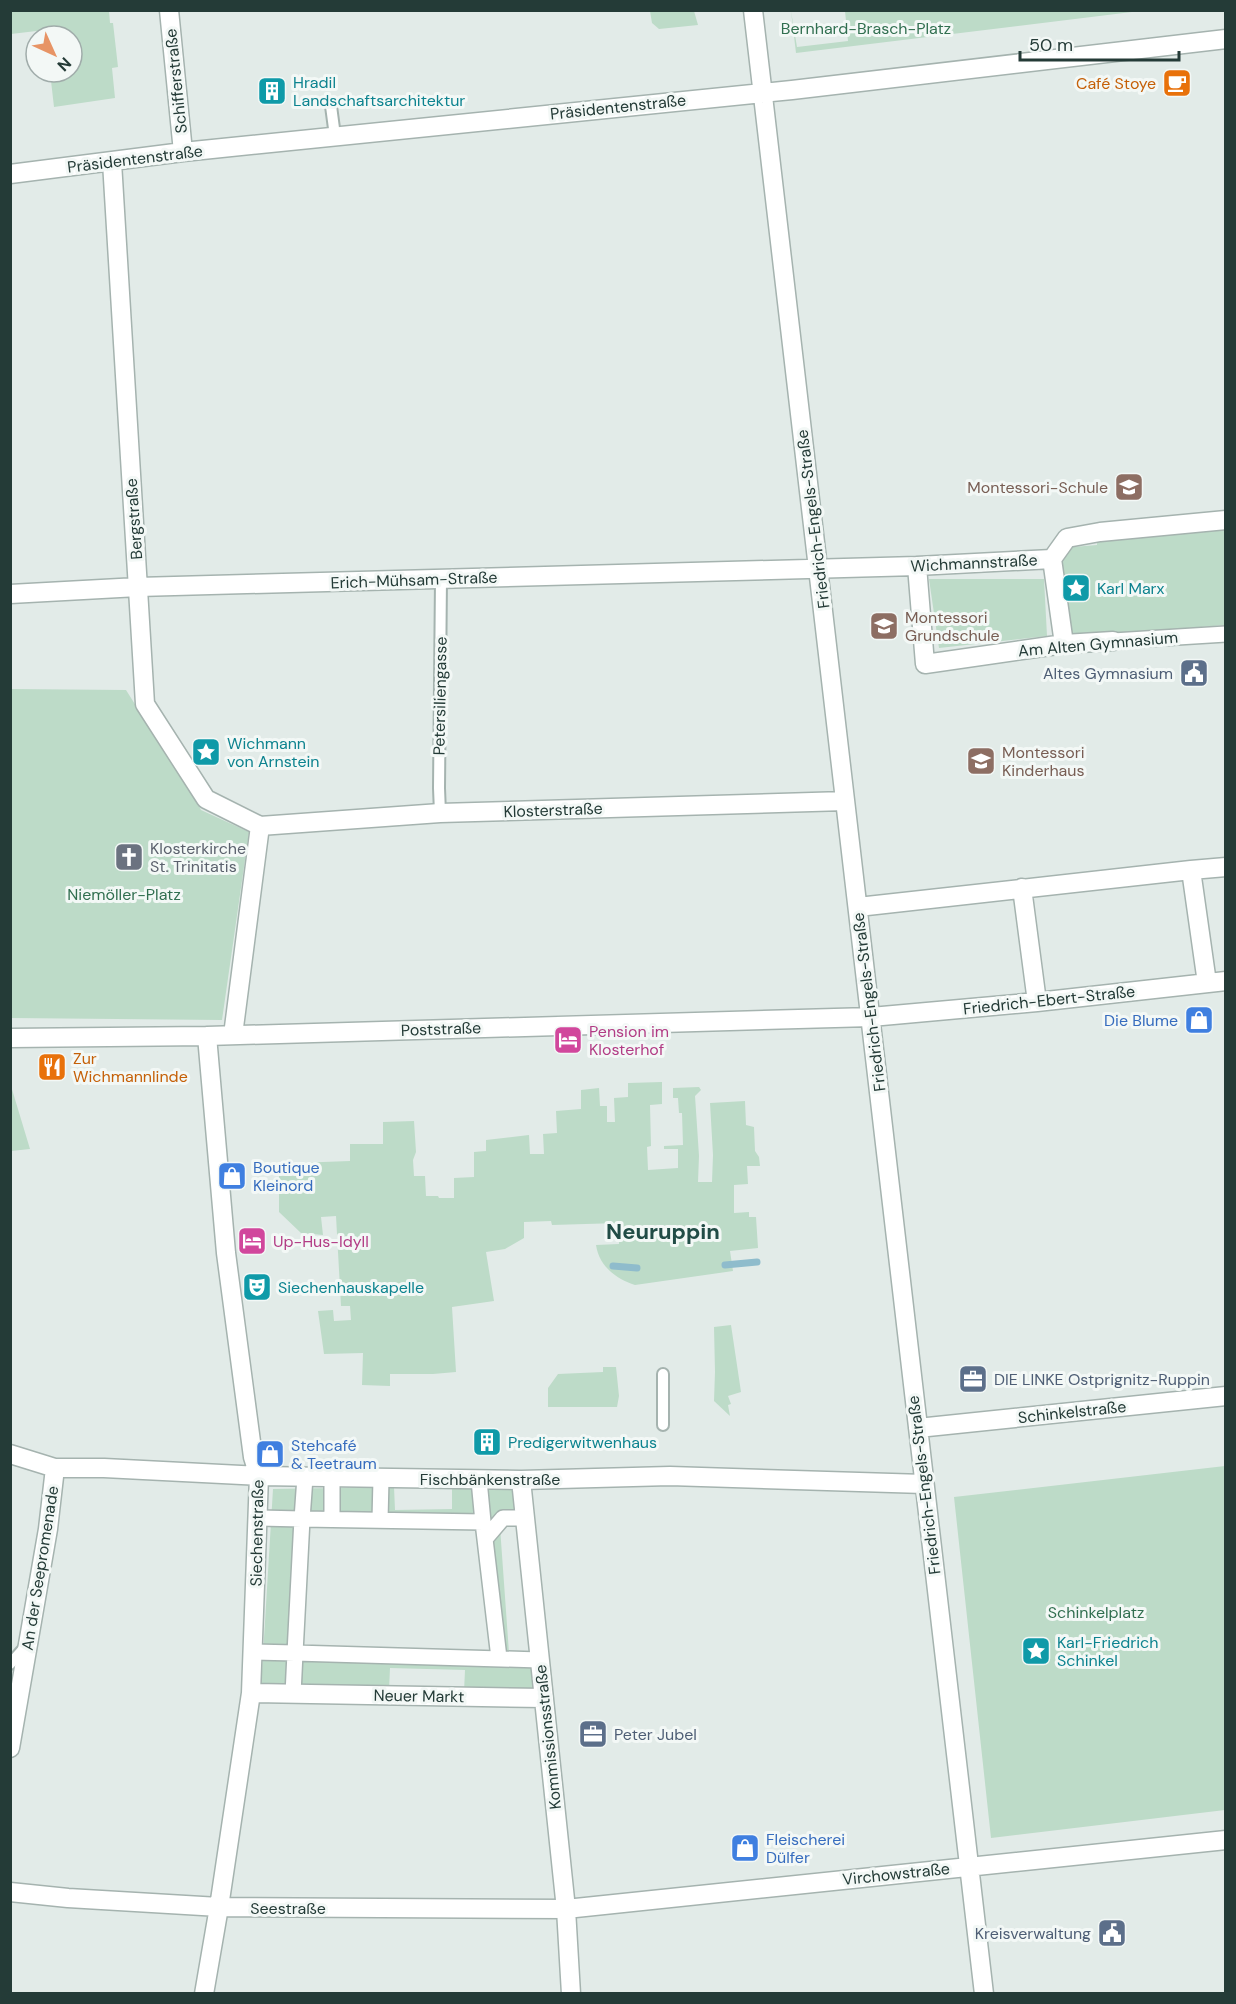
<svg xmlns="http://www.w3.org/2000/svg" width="1236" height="2004" font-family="'DM Sans',sans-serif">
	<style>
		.green { fill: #bddbc8; fill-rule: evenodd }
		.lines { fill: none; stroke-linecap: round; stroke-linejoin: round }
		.stream { stroke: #8fbccc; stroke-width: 7 }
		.service-casing { stroke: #a5b3af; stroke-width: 14 }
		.pedestrian-casing { stroke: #a5b3af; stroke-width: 18 }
		.minor-casing { stroke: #a5b3af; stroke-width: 21 }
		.service { stroke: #fff; stroke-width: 10 }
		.pedestrian { stroke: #fff; stroke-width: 15 }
		.minor { stroke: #fff; stroke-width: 18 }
		.labels { text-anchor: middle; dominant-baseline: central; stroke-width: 6; stroke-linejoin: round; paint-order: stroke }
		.park-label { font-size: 16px; fill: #316f50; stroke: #f3f8f6 }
		.street-label { font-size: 16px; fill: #243b37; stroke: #f3f8f6 }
		.culture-label { font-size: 16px; fill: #0d838f; stroke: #f3f8f6; text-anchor: start }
		.food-label { font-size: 16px; fill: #c56008; stroke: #f3f8f6; text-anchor: end }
		.education-label { font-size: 16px; fill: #785e54; stroke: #f3f8f6; text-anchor: start }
		.service-label { font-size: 16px; fill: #4e5e75; stroke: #f3f8f6; text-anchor: end }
		.worship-label { font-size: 16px; fill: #5b616d; stroke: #f3f8f6; text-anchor: start }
		.shop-label { font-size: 16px; fill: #366cbe; stroke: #f3f8f6; text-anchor: start }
		.hotel-label { font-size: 16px; fill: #b23c85; stroke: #f3f8f6; text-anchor: start }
		.district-label { font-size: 22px; font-weight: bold; fill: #214c46; stroke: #f3f8f6 }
	</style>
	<rect width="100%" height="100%" fill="#e2ebe8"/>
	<path class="green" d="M 10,11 L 109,11 L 110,23 L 113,23 L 118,67 L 112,68 L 115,98 L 54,107 L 50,72 L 72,72 L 72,36 L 46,36 L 45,30 L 11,34 Z
		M 650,11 L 694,11 L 698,25 L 659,29 L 652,23 Z
		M 791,11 L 797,47 L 848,41 L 845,11 L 1140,11 L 796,53 Z
		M 1225,527 L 1225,625 L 1067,638 L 1057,565 L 1073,547 L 1097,545 L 1097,538 Z
		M 929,579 L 1044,579 L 1047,636 L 939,648 Z
		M 11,689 L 126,690 L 160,744 L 174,757 L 201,810 L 249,832 L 222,1020 L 11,1018 Z
		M 662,1082 L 662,1104 L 650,1105 L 651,1146 L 647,1147 L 648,1170 L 678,1168 L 678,1149 L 664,1149 L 664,1146 L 683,1145 L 682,1113 L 679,1113 L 678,1098 L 673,1098 L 673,1088 L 699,1087 L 701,1090 L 695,1096 L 699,1156 L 698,1182 L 712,1182 L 713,1155 L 710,1103 L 745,1101 L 746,1125 L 754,1127 L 755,1151 L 759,1157 L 760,1166 L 747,1166 L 748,1184 L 734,1185 L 734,1213 L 749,1212 L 749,1217 L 756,1217 L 758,1248 L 730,1251 L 733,1271 L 635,1285 C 616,1279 599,1266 596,1245 L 619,1244 L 619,1223 L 552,1225 L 551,1221 L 524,1222 L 524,1238 L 505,1249 L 486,1252 L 494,1301 L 452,1307 L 456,1372 L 433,1374 L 390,1374 L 390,1386 L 362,1385 L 363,1353 L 324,1354 L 318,1311 L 333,1310 L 334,1321 L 351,1320 L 350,1306 L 341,1306 L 336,1216 L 321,1217 L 323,1235 L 301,1233 L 279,1212 L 279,1176 L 297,1176 L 296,1163 L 350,1161 L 350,1144 L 383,1144 L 383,1122 L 414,1121 L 416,1152 L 413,1160 L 414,1176 L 425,1176 L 426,1196 L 438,1196 L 439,1198 L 454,1198 L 454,1178 L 474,1177 L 474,1152 L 486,1151 L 486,1140 L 529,1135 L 530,1154 L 544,1154 L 543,1134 L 557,1133 L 556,1111 L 581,1109 L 581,1090 L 599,1088 L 600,1106 L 607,1106 L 607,1122 L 615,1122 L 614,1098 L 628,1097 L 628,1083 Z
		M 10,1086 L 11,1086 L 30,1149 L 11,1151 Z
		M 731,1325 L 741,1392 L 728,1396 L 731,1404 L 728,1405 L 730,1416 L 714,1401 L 715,1372 L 714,1327 Z
		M 603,1367 L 616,1367 L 619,1396 L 617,1407 L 548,1407 L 548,1388 L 558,1374 L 603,1372 Z
		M 1225,1466 L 1225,1810 L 991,1838 L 954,1497 Z
		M 452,1485 L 518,1487 L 523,1525 L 500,1527 L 509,1653 L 532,1651 L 537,1692 L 464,1692 L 465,1670 L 390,1668 L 389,1690 L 261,1688 L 273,1489 L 394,1487 L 395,1510 L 452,1509 ZM 302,1519 L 483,1522 L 498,1658 L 295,1653 Z"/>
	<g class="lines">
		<path class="stream" d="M 725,1265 L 757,1262
			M 613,1266 L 637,1268"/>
		<g class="service-casing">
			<path id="service" d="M 331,106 L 335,136
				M 440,813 L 439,788 L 441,579
				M 663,1374 L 663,1425
				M 10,1664 L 26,1646"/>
		</g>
		<g class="pedestrian-casing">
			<path id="pedestrian" d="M 1113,641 L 1226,634
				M 479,1480 L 483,1522
				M 259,1518 L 302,1519 L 305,1477
				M 332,1519 L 332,1478
				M 380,1520 L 381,1479
				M 485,1539 L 503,1518 L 525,1518
				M 253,1652 L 295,1653 L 293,1694
				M 499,1658 L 483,1522 L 302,1519 L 295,1653 L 540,1660"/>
		</g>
		<g class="minor-casing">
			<path id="minor" d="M 169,10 L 183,152
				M 753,10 L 984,1994
				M 112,162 L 145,704 L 206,799 L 260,826
				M 10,174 L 183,152 L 792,90 L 1226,39
				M 1052,559 L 1064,644
				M 917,566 L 925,664 L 1064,644 L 1113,641
				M 10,594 L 138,587 L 917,566 L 1052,559 L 1067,538 L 1100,532 L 1226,520
				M 260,826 L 440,813 L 845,801
				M 1191,870 L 1226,867
				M 1022,888 L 1037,1002
				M 858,907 L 1191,870 L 1207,983
				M 233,1035 L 260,826
				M 10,1038 L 207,1036 L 871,1017 L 1037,1002 L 1226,981
				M 918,1428 L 1226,1396
				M 10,1454 L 55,1468 L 104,1468 L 259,1476 L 521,1480 L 670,1476 L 924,1484
				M 521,1480 L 566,1909 L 571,1994
				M 251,1693 L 544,1698
				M 10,1748 L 48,1529 L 55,1468
				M 10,1892 L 68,1898 L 219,1907 L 566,1909 L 1226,1840
				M 204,1994 L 219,1907 L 251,1693 L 259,1476 L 253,1457 L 226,1253 L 207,1036"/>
		</g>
		<use href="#service" class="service"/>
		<use href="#pedestrian" class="pedestrian"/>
		<use href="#minor" class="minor"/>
	</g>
	<defs>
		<g id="cafe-square" transform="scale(1.5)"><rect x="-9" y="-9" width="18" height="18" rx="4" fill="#e8710a" stroke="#f3f8f6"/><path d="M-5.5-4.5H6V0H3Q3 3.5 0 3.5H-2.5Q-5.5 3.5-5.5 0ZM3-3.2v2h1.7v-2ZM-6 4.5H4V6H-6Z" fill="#fff"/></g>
		<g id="building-square" transform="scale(1.5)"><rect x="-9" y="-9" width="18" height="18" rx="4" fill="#0f9aa8" stroke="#f3f8f6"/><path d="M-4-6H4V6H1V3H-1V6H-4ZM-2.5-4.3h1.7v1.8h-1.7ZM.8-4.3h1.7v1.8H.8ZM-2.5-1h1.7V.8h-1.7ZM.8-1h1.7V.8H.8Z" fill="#fff"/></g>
		<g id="school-square" transform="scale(1.5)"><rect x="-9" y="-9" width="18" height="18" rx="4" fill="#8d6e63" stroke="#f3f8f6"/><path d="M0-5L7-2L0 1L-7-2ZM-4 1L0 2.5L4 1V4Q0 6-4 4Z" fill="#fff"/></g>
		<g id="sight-square" transform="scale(1.5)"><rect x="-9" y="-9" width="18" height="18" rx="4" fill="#0f9aa8" stroke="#f3f8f6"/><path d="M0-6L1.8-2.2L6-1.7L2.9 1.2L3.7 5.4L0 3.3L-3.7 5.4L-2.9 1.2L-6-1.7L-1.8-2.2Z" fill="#fff"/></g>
		<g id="civic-square" transform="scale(1.5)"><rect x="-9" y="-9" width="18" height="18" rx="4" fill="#5c6f8a" stroke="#f3f8f6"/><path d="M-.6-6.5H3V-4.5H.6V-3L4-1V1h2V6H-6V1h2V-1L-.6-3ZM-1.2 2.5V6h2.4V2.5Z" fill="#fff"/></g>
		<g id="church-square" transform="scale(1.5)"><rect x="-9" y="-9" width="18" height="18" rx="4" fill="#6b7280" stroke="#f3f8f6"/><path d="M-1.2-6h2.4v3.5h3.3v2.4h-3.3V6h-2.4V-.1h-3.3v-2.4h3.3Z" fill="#fff"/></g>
		<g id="shop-square" transform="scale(1.5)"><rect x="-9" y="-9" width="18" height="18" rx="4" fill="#3f7fe0" stroke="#f3f8f6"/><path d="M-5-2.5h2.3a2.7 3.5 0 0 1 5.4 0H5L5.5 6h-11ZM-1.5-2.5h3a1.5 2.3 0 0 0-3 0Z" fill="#fff"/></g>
		<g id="hotel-square" transform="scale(1.5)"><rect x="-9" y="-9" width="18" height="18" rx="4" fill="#d1479c" stroke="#f3f8f6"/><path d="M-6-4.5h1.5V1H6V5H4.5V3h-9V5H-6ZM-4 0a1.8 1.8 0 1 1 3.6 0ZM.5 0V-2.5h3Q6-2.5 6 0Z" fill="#fff"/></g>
		<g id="restaurant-square" transform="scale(1.5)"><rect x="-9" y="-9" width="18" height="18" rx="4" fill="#e8710a" stroke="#f3f8f6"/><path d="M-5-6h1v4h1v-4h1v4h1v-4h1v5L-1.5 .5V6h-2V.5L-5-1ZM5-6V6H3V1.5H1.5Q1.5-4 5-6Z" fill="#fff"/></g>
		<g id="theatre-square" transform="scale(1.5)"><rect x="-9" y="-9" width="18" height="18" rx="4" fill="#0f9aa8" stroke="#f3f8f6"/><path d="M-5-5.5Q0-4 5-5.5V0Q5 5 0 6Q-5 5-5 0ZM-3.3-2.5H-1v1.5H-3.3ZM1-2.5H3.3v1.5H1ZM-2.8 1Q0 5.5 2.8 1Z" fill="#fff"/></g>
		<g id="office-square" transform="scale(1.5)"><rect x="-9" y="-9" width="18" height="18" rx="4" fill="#5c6f8a" stroke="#f3f8f6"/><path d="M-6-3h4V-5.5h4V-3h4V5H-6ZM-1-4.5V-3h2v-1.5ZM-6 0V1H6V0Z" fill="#fff"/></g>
	</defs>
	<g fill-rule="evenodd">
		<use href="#cafe-square" x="1177" y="83"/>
		<use href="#building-square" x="272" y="91"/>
		<use href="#school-square" x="1129" y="487"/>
		<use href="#sight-square" x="1076" y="588"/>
		<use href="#school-square" x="884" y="626"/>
		<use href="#civic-square" x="1194" y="673"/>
		<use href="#sight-square" x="206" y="752"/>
		<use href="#school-square" x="981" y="761"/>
		<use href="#church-square" x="129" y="857"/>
		<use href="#shop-square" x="1199" y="1020"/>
		<use href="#hotel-square" x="568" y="1040"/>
		<use href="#restaurant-square" x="52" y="1067"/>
		<use href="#shop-square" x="232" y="1176"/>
		<use href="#hotel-square" x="252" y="1241"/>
		<use href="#theatre-square" x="257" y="1287"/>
		<use href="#office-square" x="973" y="1379"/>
		<use href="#building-square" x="487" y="1442"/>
		<use href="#shop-square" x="270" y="1454"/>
		<use href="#sight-square" x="1036" y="1651"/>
		<use href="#office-square" x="593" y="1734"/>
		<use href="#shop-square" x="745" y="1848"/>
		<use href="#civic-square" x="1112" y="1933"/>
	</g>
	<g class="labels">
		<g class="park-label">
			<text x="866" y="28">Bernhard-Brasch-Platz</text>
			<text x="124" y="894">Niemöller-Platz</text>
			<text x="1096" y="1612">Schinkelplatz</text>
		</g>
		<g class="street-label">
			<text transform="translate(176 81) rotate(-96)">Schifferstraße</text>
			<text transform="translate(618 107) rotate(-6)">Präsidentenstraße</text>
			<text transform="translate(135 159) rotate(-7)">Präsidentenstraße</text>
			<text transform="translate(134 519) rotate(-94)">Bergstraße</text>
			<text transform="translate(813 519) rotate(-97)">Friedrich-Engels-Straße</text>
			<text transform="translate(974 563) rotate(-3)">Wichmannstraße</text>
			<text transform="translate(414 580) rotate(-2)">Erich-Mühsam-Straße</text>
			<text transform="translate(1098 644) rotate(-5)">Am Alten Gymnasium</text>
			<text transform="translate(440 696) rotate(-89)">Petersiliengasse</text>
			<text transform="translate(553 810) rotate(-2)">Klosterstraße</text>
			<text transform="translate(1049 1000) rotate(-6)">Friedrich-Ebert-Straße</text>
			<text transform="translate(869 1002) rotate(-97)">Friedrich-Engels-Straße</text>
			<text transform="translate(441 1029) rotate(-2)">Poststraße</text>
			<text transform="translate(1072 1412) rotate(-6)">Schinkelstraße</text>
			<text x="490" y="1479">Fischbänkenstraße</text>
			<text transform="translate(924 1485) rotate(-97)">Friedrich-Engels-Straße</text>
			<text transform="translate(257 1533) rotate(-89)">Siechenstraße</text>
			<text transform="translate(40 1568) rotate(-81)">An der Seepromenade</text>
			<text transform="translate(419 1696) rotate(1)">Neuer Markt</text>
			<text transform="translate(548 1737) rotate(-96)">Kommissionsstraße</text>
			<text transform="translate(896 1874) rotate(-6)">Virchowstraße</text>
			<text x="288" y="1908">Seestraße</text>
		</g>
		<g class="culture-label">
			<text x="293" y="82">Hradil<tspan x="293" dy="18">Landschaftsarchitektur</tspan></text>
			<text x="1097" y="588">Karl Marx</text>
			<text x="227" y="743">Wichmann<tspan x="227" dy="18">von Arnstein</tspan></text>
			<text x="278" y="1287">Siechenhauskapelle</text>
			<text x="508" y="1442">Predigerwitwenhaus</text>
			<text x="1057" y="1642">Karl-Friedrich<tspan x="1057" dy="18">Schinkel</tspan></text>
		</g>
		<g class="food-label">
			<text x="1156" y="83">Café Stoye</text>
			<text x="73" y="1058" text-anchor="start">Zur<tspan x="73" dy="18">Wichmannlinde</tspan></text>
		</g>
		<g class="education-label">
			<text x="1108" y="487" text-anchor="end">Montessori-Schule</text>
			<text x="905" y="617">Montessori<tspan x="905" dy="18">Grundschule</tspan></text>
			<text x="1002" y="752">Montessori<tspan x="1002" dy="18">Kinderhaus</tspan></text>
		</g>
		<g class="service-label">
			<text x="1173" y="673">Altes Gymnasium</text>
			<text x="994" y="1379" text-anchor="start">DIE LINKE Ostprignitz-Ruppin</text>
			<text x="614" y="1734" text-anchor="start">Peter Jubel</text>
			<text x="1091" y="1933">Kreisverwaltung</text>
		</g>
		<g class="worship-label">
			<text x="150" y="848">Klosterkirche<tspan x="150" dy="18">St. Trinitatis</tspan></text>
		</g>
		<g class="shop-label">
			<text x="1178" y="1020" text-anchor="end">Die Blume</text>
			<text x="253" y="1167">Boutique<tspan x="253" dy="18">Kleinord</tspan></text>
			<text x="291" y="1445">Stehcafé<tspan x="291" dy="18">&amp; Teetraum</tspan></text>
			<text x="766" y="1839">Fleischerei<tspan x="766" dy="18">Dülfer</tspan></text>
		</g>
		<g class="hotel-label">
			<text x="589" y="1031">Pension im<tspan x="589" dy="18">Klosterhof</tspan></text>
			<text x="273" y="1241">Up-Hus-Idyll</text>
		</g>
		<g class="district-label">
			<text x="663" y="1231">Neuruppin</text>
		</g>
	</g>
	<rect width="1236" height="2004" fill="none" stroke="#243b37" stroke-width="24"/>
	<g transform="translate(54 54) rotate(135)"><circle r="28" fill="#f3f8f6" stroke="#a0acaa" stroke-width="1.5"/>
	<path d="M0-4.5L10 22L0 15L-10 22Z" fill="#e79465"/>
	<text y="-9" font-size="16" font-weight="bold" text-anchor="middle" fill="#243b37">N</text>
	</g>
	<path d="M1020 51v9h159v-9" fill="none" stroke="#243b37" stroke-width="3"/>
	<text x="1029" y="51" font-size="18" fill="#243b37" stroke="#f3f8f6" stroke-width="4.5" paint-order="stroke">50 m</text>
</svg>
